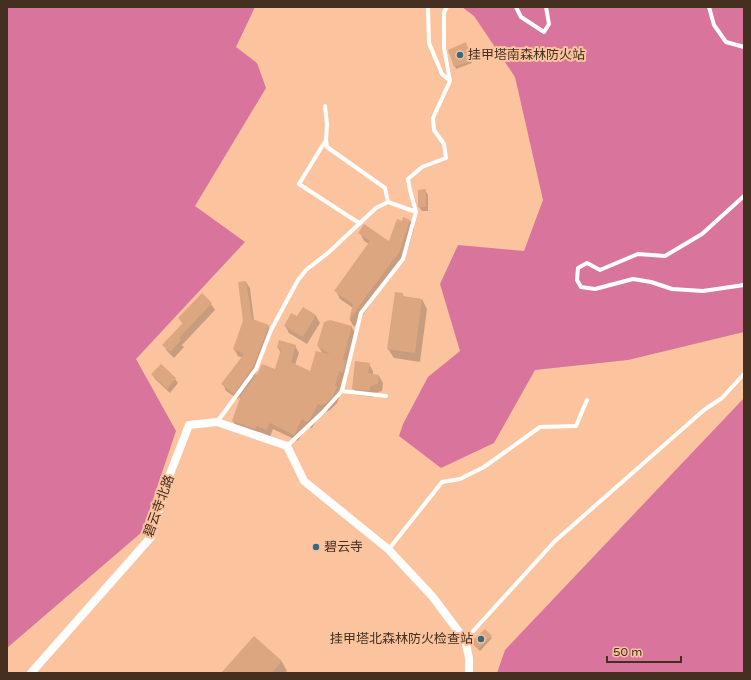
<svg xmlns="http://www.w3.org/2000/svg" width="751" height="680" font-family="'Varela Round','Noto Sans SC',sans-serif">
	<style>
		.forest { fill: #d9749c }
		.shadow { fill: #0003 }
		.building { fill: #dca680 }
		.lines { fill: none; stroke-linecap: round; stroke-linejoin: round }
		.lane { stroke: #fff; stroke-width: 4 }
		.street { stroke: #fff; stroke-width: 8 }
		.poi-dot { fill: #356885; stroke: #fbc49e; stroke-width: 1.5 }
		.labels { text-anchor: middle; dominant-baseline: central; stroke-width: 4; stroke-linejoin: round; paint-order: stroke }
		.poi-label { font-size: 13px; fill: #452f20; stroke: #fbc49e; text-anchor: start }
		.street-label { font-size: 13px; fill: #452f20; stroke: #fbc49e }
	</style>
	<rect width="100%" height="100%" fill="#fbc49e"/>
	<path class="forest" d="M 7,7 L 255,7 L 236,47 L 257,63 L 266,88 L 195,206 L 245,242 L 136,359 L 176,431 L 142,532 L 7,648 Z
		M 462,7 L 744,7 L 744,332 L 628,360 L 535,370 L 494,443 L 441,468 L 399,436 L 403,424 L 428,377 L 460,351 L 440,284 L 458,245 L 524,251 L 543,200 L 515,77 L 474,16 Z
		M 744,398 L 744,673 L 497,673 L 505,650 Z"/>
	<path class="shadow" d="M 467,45 L 472,63 L 456,69 L 449,51 Z
		M 425,190 L 428,195 L 428,211 L 422,211 L 419,207 Z
		M 410,220 L 414,229 L 404,260 L 401,265 L 400,264 L 354,327 L 350,320 L 353,308 L 340,299 L 336,291 L 369,244 L 364,241 L 360,233 L 390,242 L 403,222 Z
		M 246,282 L 250,288 L 254,321 L 268,326 L 272,332 L 255,376 L 275,370 L 281,353 L 278,348 L 295,346 L 299,353 L 295,365 L 311,372 L 323,354 L 318,346 L 351,326 L 355,333 L 347,379 L 343,378 L 339,392 L 340,395 L 337,403 L 330,410 L 326,412 L 321,411 L 312,428 L 306,426 L 298,441 L 273,429 L 270,437 L 260,432 L 259,436 L 237,428 L 233,421 L 241,399 L 240,397 L 238,399 L 226,391 L 223,384 L 243,358 L 238,356 L 234,349 L 244,321 Z
		M 402,294 L 404,297 L 422,299 L 427,309 L 420,362 L 394,358 L 388,349 Z
		M 211,304 L 215,310 L 182,345 L 184,347 L 174,358 L 167,351 L 164,345 L 183,324 L 179,318 Z
		M 303,309 L 316,316 L 320,323 L 307,344 L 289,333 L 285,326 L 298,318 Z
		M 369,364 L 373,371 L 373,375 L 379,376 L 383,383 L 382,391 L 375,393 L 373,397 L 357,395 L 353,388 Z
		M 161,365 L 175,379 L 178,383 L 170,393 L 155,379 L 152,374 Z
		M 254,637 L 282,662 L 287,671 L 285,673 L 223,673 Z
		M 491,637 L 492,638 L 480,651 L 473,644 Z"/>
	<path class="building" d="M 466,42 L 472,61 L 454,67 L 448,50 Z
		M 426,189 L 426,207 L 418,207 L 418,190 Z
		M 403,217 L 410,220 L 400,251 L 396,257 L 395,257 L 349,320 L 353,304 L 334,291 L 370,241 L 358,233 L 364,224 L 389,241 L 397,219 L 402,221 Z
		M 246,281 L 252,319 L 269,325 L 253,367 L 234,394 L 221,384 L 244,354 L 233,349 L 243,321 L 238,282 Z
		M 395,292 L 403,293 L 402,296 L 422,299 L 415,353 L 387,349 Z
		M 202,293 L 212,303 L 179,338 L 181,340 L 170,352 L 162,345 L 183,323 L 178,318 Z
		M 303,307 L 316,315 L 303,337 L 284,326 L 291,313 L 297,316 Z
		M 330,320 L 352,326 L 343,359 L 346,360 L 343,372 L 339,372 L 335,386 L 337,387 L 333,396 L 326,403 L 322,405 L 318,404 L 310,419 L 307,422 L 302,419 L 294,435 L 270,423 L 266,430 L 257,426 L 255,429 L 232,421 L 240,398 L 239,398 L 259,371 L 262,364 L 275,369 L 281,349 L 277,348 L 279,340 L 296,345 L 291,362 L 310,371 L 316,351 L 328,354 L 329,353 L 317,346 L 324,322 Z
		M 355,361 L 370,363 L 368,373 L 379,375 L 378,384 L 371,386 L 369,391 L 352,389 Z
		M 161,364 L 176,378 L 167,389 L 151,374 Z
		M 485,629 L 492,636 L 478,649 L 471,642 Z
		M 254,636 L 282,661 L 272,673 L 221,673 Z"/>
	<g class="lines">
		<path class="lane" d="M 428,7 L 429,43 L 442,74 L 449,80
			M 516,7 L 521,17 L 544,32 L 549,24 L 546,7
			M 709,7 L 714,25 L 726,42 L 744,47
			M 325,106 L 327,124 L 326,140 L 327,147 L 385,188 L 388,202 L 416,212
			M 326,140 L 299,184 L 359,223
			M 744,196 L 702,234 L 665,256 L 638,254 L 600,270 L 587,263 L 578,268 L 577,280 L 581,287 L 595,289 L 633,279 L 651,282 L 672,289 L 703,291 L 744,285
			M 342,391 L 386,396
			M 217,422 L 256,369 L 271,330 L 298,280 L 306,270 L 329,252 L 376,208 L 388,202
			M 287,446 L 322,413 L 342,391 L 361,313 L 403,259 L 416,212 L 410,190 L 408,179 L 422,167 L 446,158 L 444,144 L 434,130 L 433,118 L 450,81 L 444,48 L 444,12 L 447,7
			M 389,549 L 442,482 L 460,479 L 484,467 L 540,427 L 576,426 L 587,400
			M 465,640 L 555,541 L 704,410 L 722,398 L 744,374"/>
		<path class="street" d="M 31,673 L 151,537 L 168,479 L 189,425 L 217,422 L 287,446 L 304,481 L 388,549 L 432,596 L 465,640 L 469,658 L 469,673"/>
	</g>
	<g class="poi-dot">
		<circle cx="460" cy="55" r="4"/>
		<circle cx="316" cy="547" r="4"/>
		<circle cx="481" cy="639" r="4"/>
	</g>
	<g class="labels">
		<g class="poi-label">
			<text x="468" y="55">挂甲塔南森林防火站</text>
			<text x="324" y="547">碧云寺</text>
			<text x="473" y="639" text-anchor="end">挂甲塔北森林防火检查站</text>
		</g>
		<g class="street-label">
			<text transform="translate(159 506) rotate(-70)">碧云寺北路</text>
		</g>
	</g>
	<rect width="751" height="680" fill="none" stroke="#452f20" stroke-width="16"/>
	<path d="M607 656v6h74v-6" fill="none" stroke="#452f20" stroke-width="2"/>
	<text x="613" y="656" font-size="12" fill="#452f20" stroke="#fbc49e" stroke-width="3" paint-order="stroke">50 m</text>
</svg>
